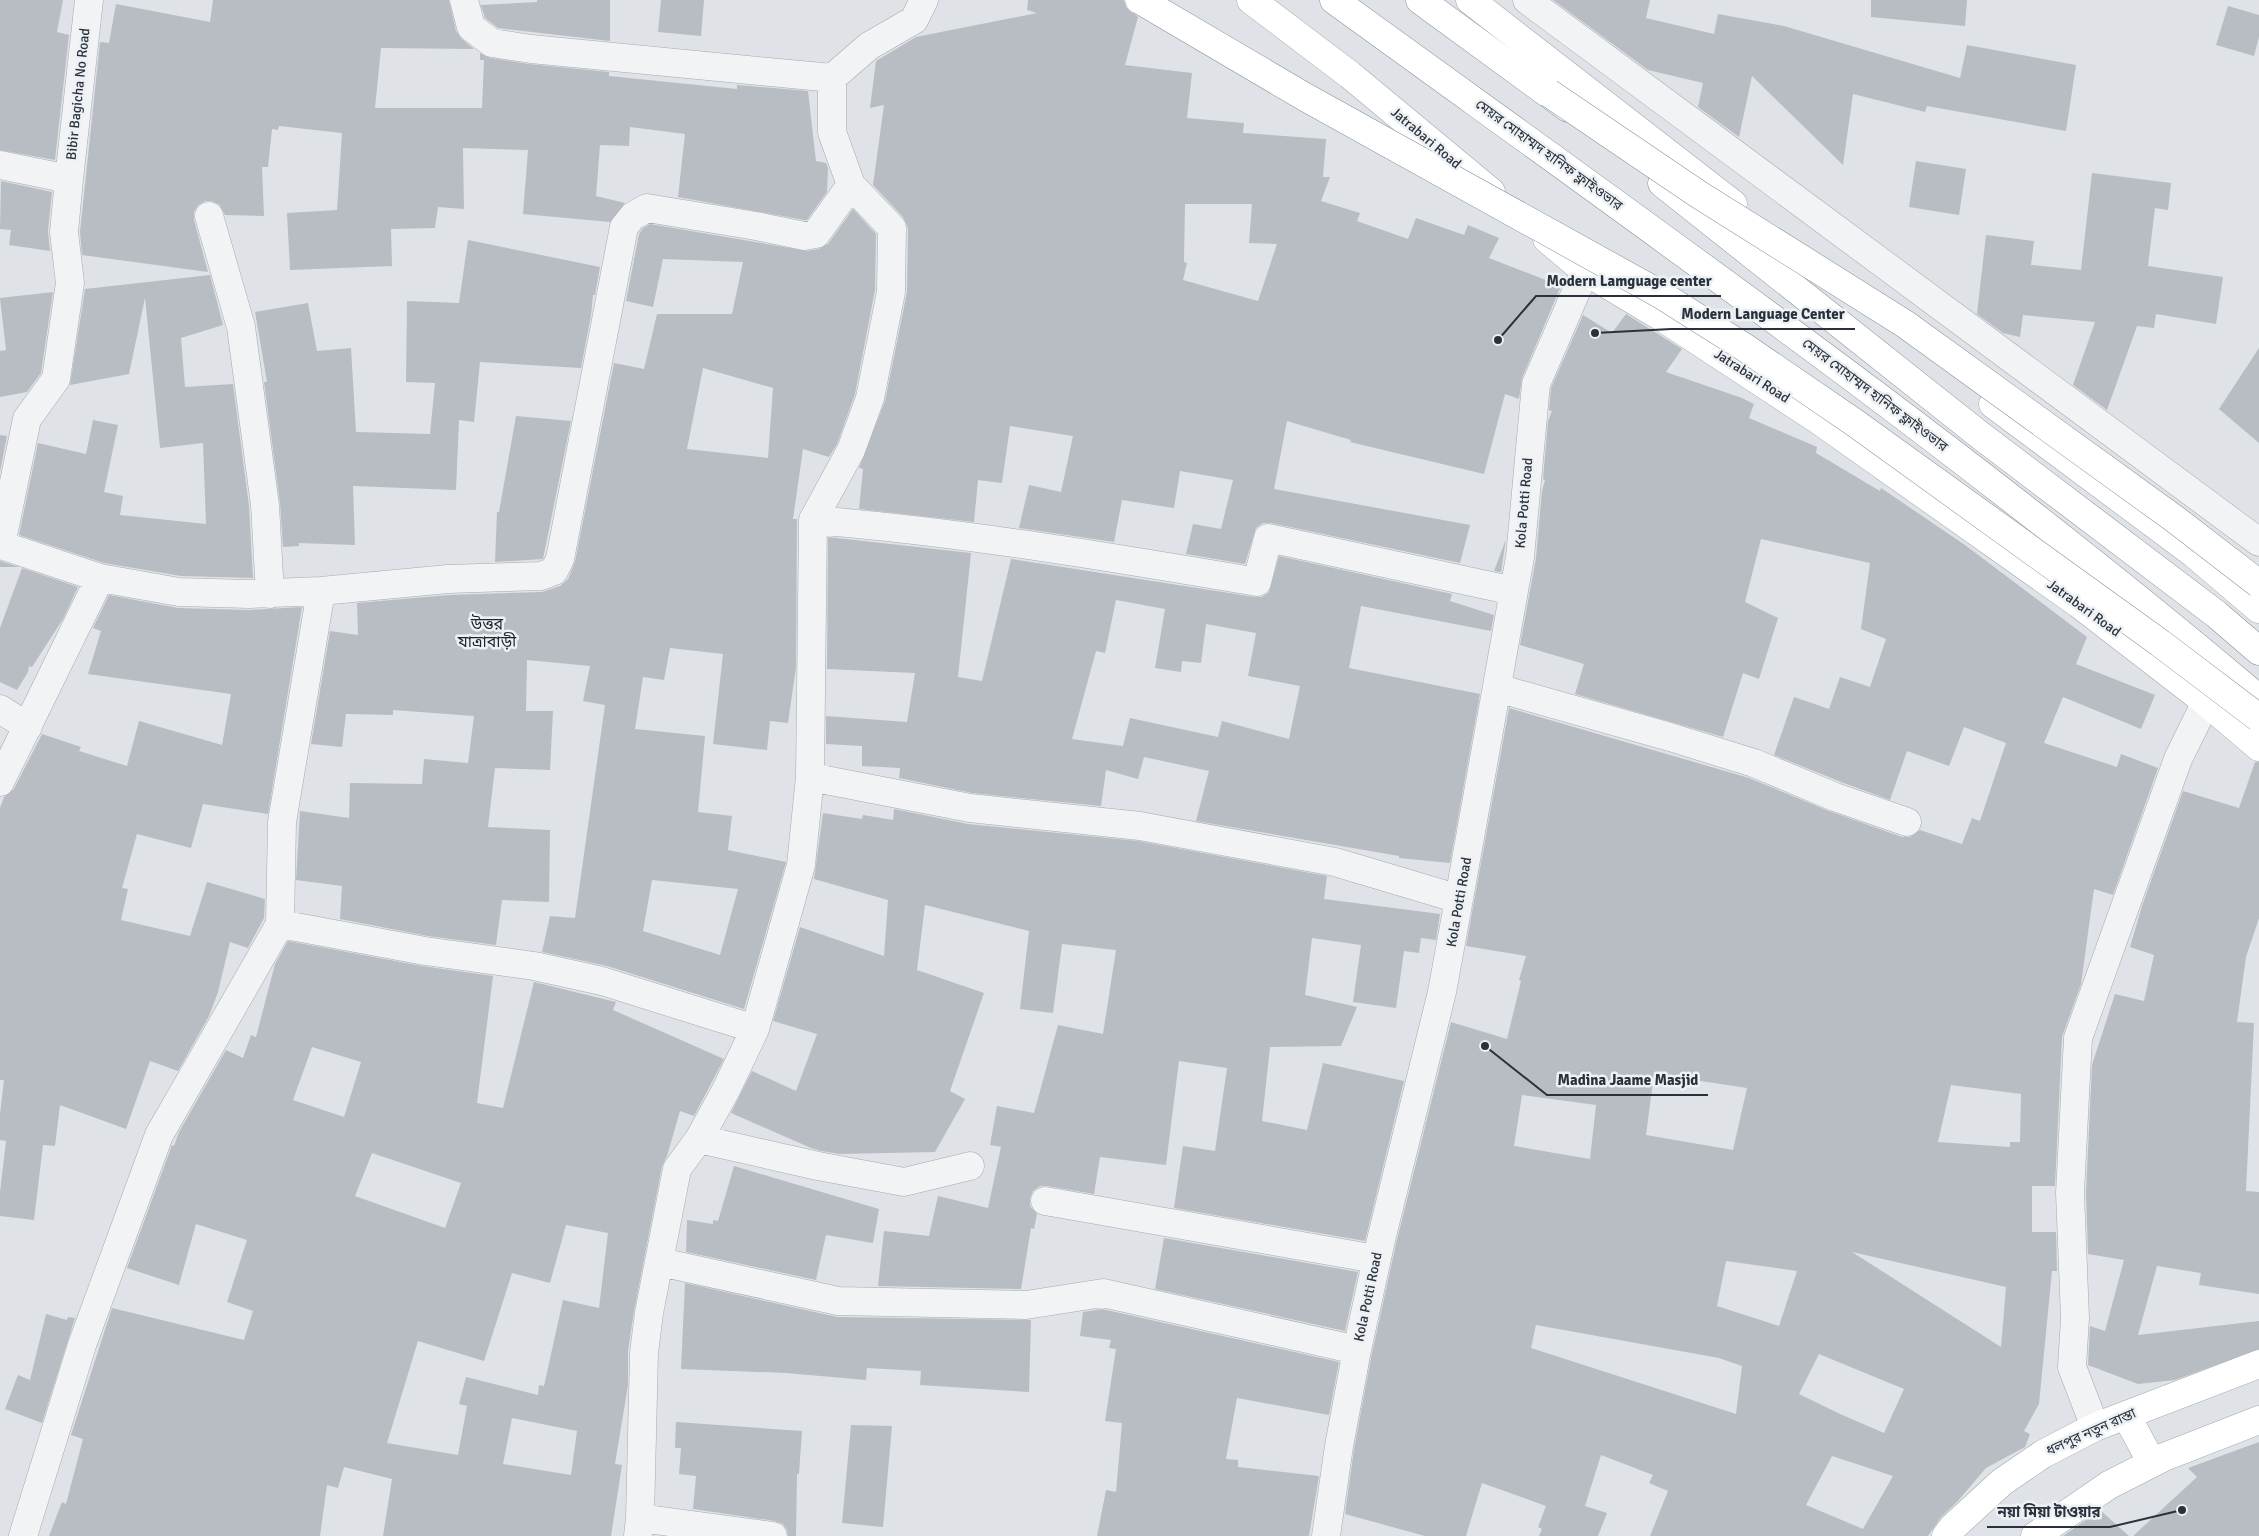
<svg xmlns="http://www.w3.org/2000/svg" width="2259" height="1536" font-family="Signika,'Noto Sans Bengali',sans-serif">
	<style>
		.building { fill: #b7bdc3; fill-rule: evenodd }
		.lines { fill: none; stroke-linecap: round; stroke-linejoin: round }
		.minor-casing { stroke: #a5aab0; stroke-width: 29 }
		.major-casing { stroke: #9fa8b1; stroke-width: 29 }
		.highway-casing { stroke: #88929c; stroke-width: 29 }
		.minor { stroke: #f1f3f5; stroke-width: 28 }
		.major { stroke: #fff; stroke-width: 28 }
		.highway { stroke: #fff; stroke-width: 28 }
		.highway-bridge-casing { stroke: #88929c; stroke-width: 29; stroke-linecap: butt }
		.highway-bridge { stroke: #fff; stroke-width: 28 }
		.labels { text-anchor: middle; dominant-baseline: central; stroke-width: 5; stroke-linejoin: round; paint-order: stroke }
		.street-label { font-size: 14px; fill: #29323c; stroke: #eef1f4 }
		.quarter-label { font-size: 16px; fill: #1c232d; stroke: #eef1f4 }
		.leader { fill: none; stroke: #29323c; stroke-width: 2 }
		.callout-dot { fill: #29323c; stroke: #eef1f4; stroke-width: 2 }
		.callout-label { font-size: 15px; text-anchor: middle; font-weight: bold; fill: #29323c; stroke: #eef1f4; stroke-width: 5; stroke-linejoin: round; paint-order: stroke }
	</style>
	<rect width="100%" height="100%" fill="#dfe3e7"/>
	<path class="building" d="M 0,0 L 63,0 L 57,32 L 69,35 L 55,160 L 0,150 Z
		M 213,0 L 449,0 L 456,31 L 462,39 L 474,49 L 381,48 L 375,108 L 482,108 L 484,60 L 480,60 L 480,53 L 490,58 L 529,64 L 609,72 L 609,76 L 737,89 L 737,85 L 808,91 L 816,161 L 826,163 L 828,168 L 827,192 L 807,220 L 804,220 L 678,197 L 685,134 L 630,127 L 629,146 L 600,145 L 596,196 L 625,203 L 610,222 L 523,214 L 528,150 L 463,148 L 464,209 L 438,207 L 435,228 L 391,229 L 392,266 L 290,270 L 287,213 L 337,210 L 342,133 L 279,126 L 278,130 L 272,129 L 268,167 L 262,167 L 264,216 L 225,215 L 220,205 L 212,201 L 205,201 L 198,205 L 194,212 L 194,220 L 208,272 L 82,255 L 80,232 L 100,42 L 109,43 L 116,4 L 210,22 Z
		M 537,0 L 610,0 L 610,41 L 498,28 L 485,18 L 481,5 L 537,2 Z
		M 661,0 L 704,0 L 701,36 L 658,32 Z
		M 1028,0 L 1124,0 L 1127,8 L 1138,17 L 1125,65 L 1192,73 L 1187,118 L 1244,123 L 1243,133 L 1326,139 L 1323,177 L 1330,177 L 1321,201 L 1360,213 L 1357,221 L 1408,239 L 1416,218 L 1464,235 L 1468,225 L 1499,238 L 1489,258 L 1561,286 L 1522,378 L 1519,399 L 1505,394 L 1484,474 L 1350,442 L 1351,440 L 1287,421 L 1274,489 L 1470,525 L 1460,563 L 1271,523 L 1263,523 L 1256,528 L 1245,564 L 1186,554 L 1193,524 L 1221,529 L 1233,480 L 1180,471 L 1174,508 L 1122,500 L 1114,542 L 1019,528 L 1029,485 L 1061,492 L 1073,436 L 1010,426 L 1002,483 L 978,480 L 974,522 L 859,509 L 863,469 L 859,468 L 885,401 L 907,292 L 908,228 L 903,217 L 873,185 L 884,105 L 870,108 L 876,61 L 916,37 L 1037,13 L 1027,10 ZM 1185,204 L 1252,204 L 1249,243 L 1277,244 L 1258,301 L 1183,280 L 1187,263 L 1184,262 Z
		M 1553,0 L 1650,0 L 1646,18 L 1714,34 L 1718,14 L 1784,26 L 1960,78 L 1967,45 L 2076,65 L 2066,131 L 1927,106 L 1925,112 L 1853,94 L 1843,165 L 1752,76 L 1739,137 L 1698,107 L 1703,83 L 1648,70 Z
		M 1871,0 L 1967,0 L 1965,26 L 1871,17 Z
		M 2228,6 L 2259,15 L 2259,37 L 2254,56 L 2216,45 Z
		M 1916,161 L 1966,169 L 1959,215 L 1909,207 Z
		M 2092,173 L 2171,183 L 2168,210 L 2155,208 L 2148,266 L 2223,277 L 2216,324 L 2156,314 L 2154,328 L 2137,326 L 2107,410 L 2073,385 L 2095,322 L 2023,315 L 2020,337 L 2003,333 L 1977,314 L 1986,235 L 2034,241 L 2031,265 L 2081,270 Z
		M 1,181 L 52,192 L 48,231 L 50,251 L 9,245 L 11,230 L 0,229 Z
		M 853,209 L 876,234 L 875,290 L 855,394 L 837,444 L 829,457 L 803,449 L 793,519 L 797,519 L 796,667 L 788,723 L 770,721 L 767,750 L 713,744 L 723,654 L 670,648 L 664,680 L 643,677 L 635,729 L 705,736 L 698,812 L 732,816 L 728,850 L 786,862 L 744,1009 L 607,966 L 542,952 L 550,916 L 575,918 L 605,705 L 583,701 L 590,666 L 527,660 L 526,711 L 553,711 L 550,770 L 495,768 L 488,827 L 550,830 L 549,902 L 502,900 L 496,945 L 428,936 L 340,919 L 342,886 L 296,880 L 300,811 L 349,818 L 350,783 L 422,784 L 424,759 L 468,763 L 474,716 L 393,710 L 393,715 L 346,714 L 342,747 L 311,744 L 330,631 L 358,635 L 357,603 L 449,595 L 542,592 L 560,586 L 568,579 L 575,562 L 614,363 L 644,369 L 657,314 L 732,314 L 743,262 L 663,259 L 653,307 L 626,301 L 639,234 L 643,228 L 650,224 L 807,251 L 819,249 L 828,244 ZM 703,368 L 773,388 L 768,458 L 687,449 ZM 652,880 L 738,889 L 720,955 L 643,931 Z
		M 468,240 L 600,267 L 595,295 L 593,295 L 591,315 L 581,368 L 480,362 L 474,422 L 459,420 L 456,490 L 353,486 L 355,545 L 299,543 L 299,546 L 283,547 L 280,503 L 264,382 L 267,382 L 255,312 L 308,303 L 317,351 L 351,348 L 356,432 L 430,434 L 435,383 L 406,382 L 407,301 L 459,303 Z
		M 210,275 L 223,325 L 181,338 L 185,387 L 233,384 L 249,506 L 253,578 L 181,576 L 104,563 L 19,535 L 38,443 L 86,454 L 93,420 L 118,425 L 104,492 L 123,496 L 120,515 L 206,524 L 203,443 L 160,448 L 145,298 L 129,374 L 70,385 L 85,289 Z
		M 53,292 L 41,373 L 27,392 L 0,397 L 0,351 L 6,350 L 0,298 Z
		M 1626,314 L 1682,349 L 1666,372 L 1742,398 L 1754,404 L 1749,418 L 1817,447 L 1816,453 L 1880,491 L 1881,488 L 1965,545 L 2087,637 L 2076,664 L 2155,695 L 2141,729 L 2063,697 L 2044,743 L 2117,767 L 2121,754 L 2158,768 L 2113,895 L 2094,889 L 2081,984 L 2062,1037 L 2055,1186 L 2032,1186 L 2032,1232 L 2056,1232 L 2057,1271 L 2052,1271 L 2039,1404 L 2024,1431 L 2030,1434 L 2025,1447 L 1986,1468 L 1957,1502 L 1941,1517 L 1928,1536 L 1650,1536 L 1668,1491 L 1649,1483 L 1653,1475 L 1601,1455 L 1585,1506 L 1607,1513 L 1598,1536 L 1539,1536 L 1542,1529 L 1538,1527 L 1546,1506 L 1482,1483 L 1466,1536 L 1425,1536 L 1345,1514 L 1354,1449 L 1372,1353 L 1396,1244 L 1451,1022 L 1507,1039 L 1521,981 L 1519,980 L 1526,956 L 1466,946 L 1509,708 L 1749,778 L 1829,811 L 1902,837 L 1910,837 L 1920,830 L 1962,844 L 1972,818 L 1980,821 L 2006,743 L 1964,727 L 1949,766 L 1907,751 L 1890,800 L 1841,782 L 1774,755 L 1794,697 L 1829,709 L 1840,677 L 1870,687 L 1886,639 L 1861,629 L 1870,563 L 1761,539 L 1745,602 L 1778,618 L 1759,679 L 1743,673 L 1723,737 L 1575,694 L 1584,664 L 1520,645 L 1536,558 L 1542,491 L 1545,480 L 1543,479 L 1548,421 L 1552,411 L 1549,410 L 1551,388 L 1583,315 L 1612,333 ZM 1654,1074 L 1747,1088 L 1733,1150 L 1646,1135 ZM 1951,1085 L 2021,1094 L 2020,1142 L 2010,1142 L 2010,1147 L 1938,1142 ZM 1522,1095 L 1596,1105 L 1590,1159 L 1514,1146 ZM 1852,1252 L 2006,1287 L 2001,1347 ZM 1726,1261 L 1797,1271 L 1779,1326 L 1717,1306 ZM 1536,1325 L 1719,1358 L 1742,1366 L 1736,1414 L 1531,1348 ZM 1819,1354 L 1904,1389 L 1884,1433 L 1840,1414 L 1799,1394 ZM 1832,1456 L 1893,1476 L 1863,1529 L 1806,1505 Z
		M 2259,348 L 2259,443 L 2219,409 Z
		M 516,416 L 571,421 L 543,559 L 495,562 L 497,512 L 499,512 Z
		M 0,435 L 7,436 L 0,472 Z
		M 828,537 L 971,553 L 958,677 L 982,681 L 1011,559 L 1255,597 L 1262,597 L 1269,592 L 1279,556 L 1452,594 L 1450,601 L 1494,615 L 1491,631 L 1361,606 L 1349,668 L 1480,694 L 1450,863 L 1399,858 L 1399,856 L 1196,821 L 1209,771 L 1144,757 L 1138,779 L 1106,770 L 1101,806 L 972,793 L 899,778 L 900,768 L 862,766 L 862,746 L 826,744 L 826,716 L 907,722 L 915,673 L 827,669 ZM 1116,600 L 1165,609 L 1155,668 L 1181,672 L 1182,661 L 1201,663 L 1206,624 L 1256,633 L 1248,676 L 1300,686 L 1289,739 L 1222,721 L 1218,737 L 1130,718 L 1123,746 L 1072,739 L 1096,651 L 1105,653 Z
		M 1506,539 L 1501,572 L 1494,571 Z
		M 0,561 L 19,567 L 0,567 Z
		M 22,568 L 78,587 L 63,619 L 32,667 L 29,666 L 28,672 L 17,690 L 0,682 L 0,628 Z
		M 109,595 L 178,608 L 249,610 L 302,607 L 268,814 L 203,804 L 191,848 L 137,834 L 122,888 L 128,889 L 121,920 L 190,936 L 207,882 L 265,899 L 264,918 L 248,948 L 230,942 L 218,992 L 209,1016 L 178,1071 L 150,1061 L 126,1129 L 60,1105 L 55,1146 L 43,1145 L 34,1220 L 0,1216 L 0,1192 L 6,1141 L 0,1140 L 0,1114 L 4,1080 L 0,1080 L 0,808 L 4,797 L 14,789 L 42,734 L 81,747 L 79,751 L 127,766 L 139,721 L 222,745 L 231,694 L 88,674 L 101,631 L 93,628 Z
		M 2255,762 L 2259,762 L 2259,918 L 2246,957 L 2237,1022 L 2254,1023 L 2246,1191 L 2259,1192 L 2259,1294 L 2199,1285 L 2201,1273 L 2157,1266 L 2138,1335 L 2259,1321 L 2259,1349 L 2175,1380 L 2138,1384 L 2088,1365 L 2090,1326 L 2105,1331 L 2124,1260 L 2088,1254 L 2086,1193 L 2092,1065 L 2115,994 L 2144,1001 L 2154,955 L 2130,947 L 2142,906 L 2183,791 L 2239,808 Z
		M 894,809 L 968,824 L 1138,841 L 1327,876 L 1324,899 L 1440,914 L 1436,940 L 1421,938 L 1419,953 L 1404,951 L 1396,1008 L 1353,1002 L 1361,945 L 1312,938 L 1305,995 L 1357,1007 L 1341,1046 L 1270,1047 L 1262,1121 L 1307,1130 L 1323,1063 L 1404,1081 L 1365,1241 L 1174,1208 L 1183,1146 L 1215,1151 L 1227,1068 L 1179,1061 L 1166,1165 L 1100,1157 L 1094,1194 L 1047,1186 L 1040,1186 L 1033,1191 L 1030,1198 L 1030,1206 L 1037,1214 L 1034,1229 L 1031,1228 L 1021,1289 L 878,1286 L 884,1231 L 929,1236 L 938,1196 L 988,1208 L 1001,1147 L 990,1145 L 997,1106 L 1034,1113 L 1058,1025 L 1103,1034 L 1116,950 L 1062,944 L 1053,1013 L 1020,1009 L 1029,931 L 925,905 L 917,970 L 984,993 L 950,1091 L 965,1099 L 935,1152 L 840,1154 L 821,1151 L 811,1148 L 731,1113 L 752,1071 L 796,1091 L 817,1034 L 773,1021 L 800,927 L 884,956 L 888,900 L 814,879 L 823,813 L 862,819 L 863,815 L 893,820 Z
		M 288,941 L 422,966 L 493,976 L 477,1103 L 503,1108 L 534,982 L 616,1002 L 613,1010 L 724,1059 L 694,1116 L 680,1111 L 667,1156 L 662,1166 L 634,1311 L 628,1351 L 628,1385 L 615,1464 L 622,1465 L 611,1536 L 383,1536 L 392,1479 L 344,1467 L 338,1488 L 327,1485 L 320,1536 L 49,1536 L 62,1502 L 66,1504 L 83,1439 L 71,1435 L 112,1308 L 244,1340 L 253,1311 L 227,1302 L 247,1240 L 196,1224 L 179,1285 L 127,1268 L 172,1145 L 174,1146 L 179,1132 L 226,1050 L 243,1058 L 251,1035 L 256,1037 L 275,964 ZM 312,1047 L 361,1062 L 344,1117 L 293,1100 ZM 372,1153 L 461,1183 L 445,1228 L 355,1196 ZM 566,1225 L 608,1233 L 599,1308 L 563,1300 L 544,1386 L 539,1385 L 538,1395 L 466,1377 L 459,1404 L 467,1406 L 458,1455 L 387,1443 L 418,1341 L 484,1361 L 512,1273 L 550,1283 ZM 512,1418 L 577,1431 L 571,1475 L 503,1464 Z
		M 734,1166 L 879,1209 L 873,1243 L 826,1235 L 816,1280 L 686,1252 L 687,1220 L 713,1224 L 713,1220 L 718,1221 Z
		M 1164,1238 L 1358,1272 L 1345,1331 L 1155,1289 Z
		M 685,1283 L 837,1317 L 1031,1320 L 1029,1392 L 920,1385 L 921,1371 L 867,1368 L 866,1380 L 786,1373 L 681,1369 Z
		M 1102,1309 L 1339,1362 L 1329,1415 L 1237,1398 L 1226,1459 L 1238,1460 L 1238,1467 L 1319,1476 L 1309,1536 L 1097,1536 L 1106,1490 L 1116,1492 L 1122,1423 L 1105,1421 L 1116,1349 L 1109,1348 L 1111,1340 L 1080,1336 L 1083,1312 Z
		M 46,1314 L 67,1320 L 68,1317 L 75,1318 L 42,1423 L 5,1409 L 18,1375 L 30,1380 Z
		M 676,1422 L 802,1431 L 799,1474 L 797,1474 L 796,1536 L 788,1536 L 787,1530 L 783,1524 L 775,1521 L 693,1509 L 696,1476 L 679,1474 L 681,1448 L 675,1448 Z
		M 851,1425 L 892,1426 L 883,1527 L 842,1523 Z
		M 2259,1442 L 2259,1536 L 2133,1536 L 2197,1477 L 2188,1468 Z
		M 2100,1510 L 2129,1536 L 2063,1536 Z"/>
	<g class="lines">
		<g class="minor-casing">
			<path id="minor" d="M 464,0 L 471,27 L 492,43 L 531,49 L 832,78
				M 1527,0 L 2259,542
				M 0,165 L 69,179 L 89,0
				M 69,179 L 64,232 L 70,283 L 56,379 L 27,419 L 1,545 L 100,578 L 179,592 L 249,594 L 321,591
				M 209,216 L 241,327 L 265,505 L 270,594
				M 813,520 C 962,532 1109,557 1257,582 L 1268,538 L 1514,591
				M 1497,688 L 1670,737 L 1754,763 L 1835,797 L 1907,822
				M 0,709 L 28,727
				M 810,777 L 970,808 L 1140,826 L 1335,862 L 1459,899
				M 0,782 L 100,578
				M 280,924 L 282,822 L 321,591 L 448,579 L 541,576 L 554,571 L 560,559 L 624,227 L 633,216 L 647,208 L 756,226 L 804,236 L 816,234 L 851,185
				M 699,1139 L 818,1166 L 904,1182 L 970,1166
				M 1045,1201 L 1376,1259
				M 660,1262 L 838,1301 L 1026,1305 L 1103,1293 L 1357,1350
				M 2095,1427 L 2072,1367 L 2075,1318 L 2070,1193 L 2078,1038 L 2178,759 L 2206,702
				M 640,1518 L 773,1536
				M 23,1536 L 82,1345 L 159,1135 L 280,924 L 425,951 L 534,966 L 602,981 L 755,1029
				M 638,1536 L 640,1518 L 644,1353 L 649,1313 L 677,1169 L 699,1139 L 726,1090 L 755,1029 L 801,865 L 810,777 L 813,520 L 851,450 L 870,398 L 891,292 L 892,228 L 851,185 L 832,132 L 832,78 L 869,46 L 914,20 L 924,0
				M 1326,1536 L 1339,1446 L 1357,1350 L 1381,1240 L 1442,992 L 1459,899 L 1520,557 L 1536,384 L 1585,271"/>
		</g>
		<g class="major-casing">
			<path id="major" d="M 1251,0 L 1350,75 L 1491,192
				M 1470,0 L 1733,204
				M 1547,239 L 1585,271 L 1660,316 L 1817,419 L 2079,604 L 2206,702 L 2259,747
				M 1993,404 L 2193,553 L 2259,609
				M 2126,1415 L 2152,1463
				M 1946,1536 L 1953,1527 L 2002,1482 L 2043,1454 L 2095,1427 L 2259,1364
				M 2035,1536 L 2109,1485 L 2164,1457 L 2259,1420"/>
		</g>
		<g class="highway-casing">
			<path id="highway" d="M 1334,0 C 1647,227 1964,449 2259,699
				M 1420,0 L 1568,108
				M 1662,183 L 1981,436 L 2216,614 L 2259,651"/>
		</g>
		<use href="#minor" class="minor"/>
		<use href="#major" class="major"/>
		<use href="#highway" class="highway"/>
		<g class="highway-bridge-casing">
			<path id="highway-bridge" d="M 1140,0 L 1305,97 L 1660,294 L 1744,347 L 1855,423 L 2160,643 L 2259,718
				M 1549,93 L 1698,194 L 1905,324 L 2176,520 L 2259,584"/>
		</g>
		<use href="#highway-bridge" class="highway-bridge"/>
	</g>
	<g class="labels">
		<g class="street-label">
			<text transform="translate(78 94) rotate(-84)">Bibir Bagicha No Road</text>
			<text transform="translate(1426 138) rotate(40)">Jatrabari Road</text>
			<text transform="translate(1549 155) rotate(36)">মেয়র মোহাম্মদ হানিফ ফ্লাইওভার</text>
			<text transform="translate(1752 376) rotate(33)">Jatrabari Road</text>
			<text transform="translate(1875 395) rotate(37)">মেয়র মোহাম্মদ হানিফ ফ্লাইওভার</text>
			<text transform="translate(1524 503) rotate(-85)">Kola Potti Road</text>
			<text transform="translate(2084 608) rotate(36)">Jatrabari Road</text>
			<text transform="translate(1459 902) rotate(-80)">Kola Potti Road</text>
			<text transform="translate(1368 1297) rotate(-78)">Kola Potti Road</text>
			<text transform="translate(2091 1432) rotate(-24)">ধলপুর নতুন রাস্তা</text>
		</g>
		<g class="quarter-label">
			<text x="487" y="624">উত্তর<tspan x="487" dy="18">যাত্রাবাড়ী</tspan></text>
		</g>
	</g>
	<path class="leader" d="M1498 340L1536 296H1721M1595 333L1671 329H1855M1485 1046L1547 1095H1708M2182 1510L2110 1527H1987"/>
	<g class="callout-dot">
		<circle cx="1498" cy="340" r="5"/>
		<circle cx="1595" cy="333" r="5"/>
		<circle cx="1485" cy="1046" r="5"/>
		<circle cx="2182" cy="1510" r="5"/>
	</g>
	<g class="callout-label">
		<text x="1629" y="286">Modern Lamguage center</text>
		<text x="1763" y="319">Modern Language Center</text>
		<text x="1628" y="1085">Madina Jaame Masjid</text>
		<text x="2049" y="1517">নয়া মিয়া টাওয়ার</text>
	</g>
</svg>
